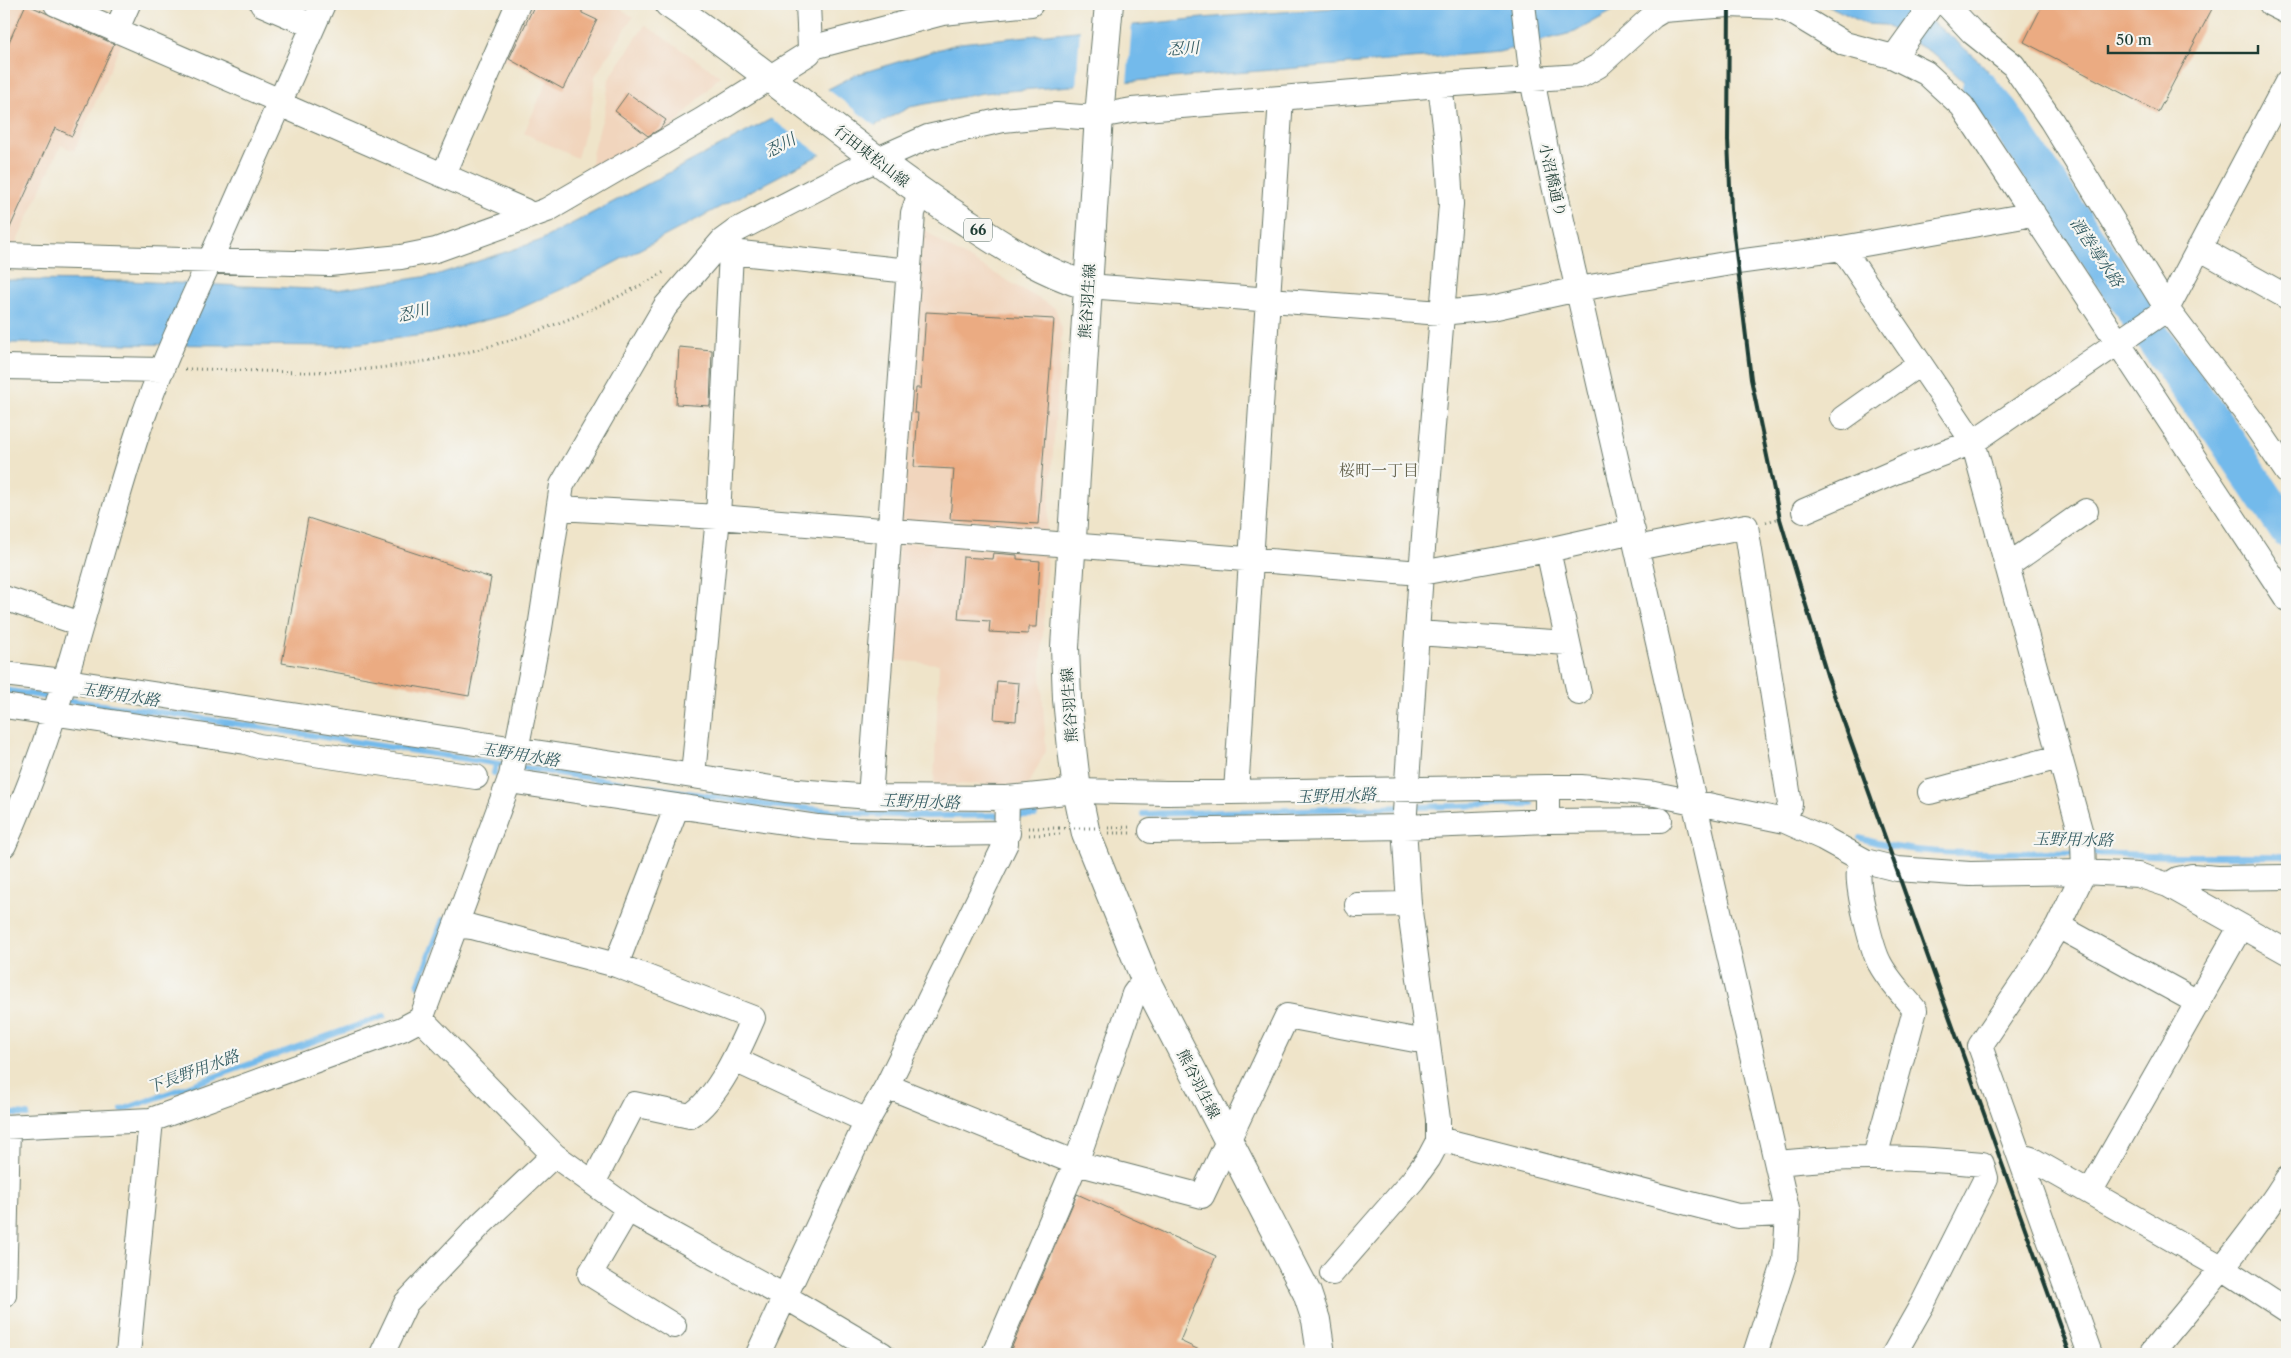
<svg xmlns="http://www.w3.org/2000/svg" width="2291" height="1358" font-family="'Libre Caslon Text','Noto Serif JP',serif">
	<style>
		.built { fill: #f1d5bd }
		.water { fill: #73baeb; stroke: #497c90 }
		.pier { fill: #efe4c9 }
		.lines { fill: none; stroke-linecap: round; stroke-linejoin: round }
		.stream { stroke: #73baeb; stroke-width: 6 }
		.river { stroke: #73baeb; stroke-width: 36 }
		.building { fill: #ebab82 }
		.minor-casing { stroke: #687768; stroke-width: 26 }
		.major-casing { stroke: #687768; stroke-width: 30 }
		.path { stroke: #687768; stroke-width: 3; stroke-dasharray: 1 4; stroke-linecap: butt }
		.minor { stroke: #fff; stroke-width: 24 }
		.major { stroke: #fff; stroke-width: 28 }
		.rail { stroke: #1f3d34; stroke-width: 4 }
		.path-bridge { stroke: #687768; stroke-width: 3; stroke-dasharray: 1 4; stroke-linecap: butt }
		.labels { text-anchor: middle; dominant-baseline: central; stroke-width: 4.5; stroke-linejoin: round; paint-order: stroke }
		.shield { fill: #f6f6f2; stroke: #60746d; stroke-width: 1 }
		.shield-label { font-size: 14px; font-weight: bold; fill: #1f3d34 }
		.street-label { font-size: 15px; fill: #1f3d34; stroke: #f6f6f2 }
		.water-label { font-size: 16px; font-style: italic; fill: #345c62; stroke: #f6f6f2 }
		.neighbourhood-label { font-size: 16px; fill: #66644f; stroke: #f6f6f2 }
	</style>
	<rect width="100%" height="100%" fill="#f6f6f2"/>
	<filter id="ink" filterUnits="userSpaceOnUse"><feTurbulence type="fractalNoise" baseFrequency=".02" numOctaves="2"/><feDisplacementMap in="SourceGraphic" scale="10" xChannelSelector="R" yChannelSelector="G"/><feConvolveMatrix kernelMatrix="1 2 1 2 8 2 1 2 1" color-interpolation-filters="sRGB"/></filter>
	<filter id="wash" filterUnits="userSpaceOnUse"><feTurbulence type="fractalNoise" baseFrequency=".0096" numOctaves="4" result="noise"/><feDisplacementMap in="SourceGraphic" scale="20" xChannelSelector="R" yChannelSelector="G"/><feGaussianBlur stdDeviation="1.12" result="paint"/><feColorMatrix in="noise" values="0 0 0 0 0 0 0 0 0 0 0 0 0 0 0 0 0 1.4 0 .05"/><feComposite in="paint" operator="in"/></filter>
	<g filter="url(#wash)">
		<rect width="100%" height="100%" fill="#efe4c9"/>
		<path class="built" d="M 4,4 L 37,4 L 122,42 L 74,151 L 61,145 L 13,250 L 4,250 Z
			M 524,4 L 613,4 L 633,17 L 595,76 L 592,105 L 577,158 L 524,133 L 548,79 L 500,58 Z
			M 645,25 L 720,76 L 665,135 L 590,180 L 592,154 L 605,110 L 609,79 Z
			M 923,228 L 945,245 L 1055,308 L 1062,329 L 1047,534 L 904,524 L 899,519 Z
			M 899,542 L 1047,553 L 1041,672 L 1046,751 L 1028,785 L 934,784 L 939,664 L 891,660 Z"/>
		<path class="water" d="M 1388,4 L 1625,4 L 1575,32 L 1499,52 L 983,93 L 910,107 L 574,284 L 506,315 L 431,334 L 338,346 L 4,343 L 4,280 L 128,281 L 336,290 L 436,275 L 539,241 L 855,75 L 960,43 L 1202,18 Z
			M 1825,4 L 1908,4 L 1954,39 L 1983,65 L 2007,100 L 2002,107 L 2011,126 L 1992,110 L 1988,112 L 1965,83 L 1937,56 L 1885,25 L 1866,24 Z"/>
		<path class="pier" d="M 1132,23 L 1127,84 L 1076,88 L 1080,28 Z
			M 826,88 L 877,127 L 823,156 L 770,118 Z"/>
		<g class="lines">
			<path class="stream" d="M 4,690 L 54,698
				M 64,700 L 173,714 L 767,805 L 870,814 L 925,816 L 1035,815
				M 494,773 L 496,765
				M 1143,814 L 1531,804
				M 1860,838 C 1929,861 2006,850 2079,853
				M 2089,853 L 2175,856 L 2287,856
				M 418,985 L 443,920
				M 122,1110 L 384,1016
				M 4,1113 L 27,1115"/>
			<path class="river" d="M 1980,88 L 2001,112 L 2160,348 L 2221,432 L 2287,530"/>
		</g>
		<g id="blocks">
			<path class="building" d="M 26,4 L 114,44 L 72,136 L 55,128 L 4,241 L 4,53 Z
				M 535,4 L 582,4 L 582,13 L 597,20 L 563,89 L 509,59 Z
				M 2043,4 L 2202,4 L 2212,9 L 2158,112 L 2024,42 Z
				M 628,93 L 666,120 L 660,129 L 648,136 L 615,111 Z
				M 926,312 L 1054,319 L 1038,524 L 950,519 L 954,469 L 914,467 L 918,413 L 914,413 L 916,388 L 921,388 Z
				M 679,347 L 712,350 L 710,406 L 676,404 Z
				M 308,518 L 491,578 L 469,696 L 282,663 Z
				M 993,553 L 1017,555 L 1017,559 L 1040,561 L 1036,627 L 1028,627 L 1028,634 L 989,632 L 990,621 L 958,619 L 963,557 L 992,559 Z
				M 997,681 L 1019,683 L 1016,721 L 994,719 Z
				M 1077,1194 L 1216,1256 L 1180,1341 L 1208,1354 L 1009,1354 Z"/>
		</g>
	</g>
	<g filter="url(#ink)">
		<use href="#blocks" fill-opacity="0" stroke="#687768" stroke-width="1"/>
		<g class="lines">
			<g class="minor-casing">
				<path id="minor" d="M 56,4 L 280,101 L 291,109 L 525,211 L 528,217
					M 262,4 L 313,26
					M 1523,4 L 1532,79 L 1548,159 L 1788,1214 L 1785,1261 L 1755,1354
					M 1946,4 L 1973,33 L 2013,65 L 2051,120 L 2167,309 L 2255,425 L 2287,472
					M 2271,4 L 2287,12
					M 116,31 L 128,4
					M 810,48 L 943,13 L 1031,4
					M 1894,57 L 1932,4
					M 444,174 L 518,4
					M 1842,248 L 1973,442 L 2083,841 L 2084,872 L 2058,926 L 2032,969 L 1980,1046 L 2090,1354
					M 2199,248 L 2287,297
					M 731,252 L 909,271
					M 4,255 L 329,264 L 401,257 L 436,250 L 547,210 L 702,120 L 809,53 L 810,48 L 808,4
					M 1088,286 L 1441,313 L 1492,308 L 1578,289 L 1737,262 L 1842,248 L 2018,217 L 2033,213
					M 4,367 L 162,370
					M 1843,418 L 1919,364
					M 559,508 L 718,517 L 1421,573 L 1548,550 L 1633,531
					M 1804,511 L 1904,468 L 1973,442 L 2167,309 L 2287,82
					M 1637,548 L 1746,526 L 1790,804 L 1785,821
					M 1548,550 L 1579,693
					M 2007,566 L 2086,511
					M 4,598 L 81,624
					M 1417,633 L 1568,643
					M 4,674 L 80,683 L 785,790 L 870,797 L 1007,798 L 1077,791 L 1167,793 L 1547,787 L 1581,787 L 1655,794 L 1785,821 L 1823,838 L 1865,861 L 1897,869 L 1970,874 L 2084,872 L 2138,875 L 2168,885 L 2287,952
					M 4,706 L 246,742 L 258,746 L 476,777
					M 693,775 L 718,517 L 731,252 L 722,241
					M 509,781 L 818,827 L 852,830 L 919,832 L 927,834 L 1008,833
					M 1236,792 L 1281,98
					M 1930,792 L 2059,757
					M 870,797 L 913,213 L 920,193
					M 1547,821 L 1660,820
					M 1151,831 L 1404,827 L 1547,821 L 1547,787
					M 4,845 C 66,710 94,563 141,423 C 161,366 187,311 212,256 C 249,172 286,88 323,4
					M 1865,861 C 1863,864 1860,867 1859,871 C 1856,886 1872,950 1880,964 C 1889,981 1903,995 1915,1010 L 1875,1157
					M 2168,885 L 2178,879 L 2192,876 L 2218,878 L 2287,877
					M 1357,905 L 1409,904
					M 457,925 L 472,927 L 616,965 L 753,1018 C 740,1048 718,1098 690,1116 L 634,1104 L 593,1183
					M 2058,926 L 2199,1003
					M 616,965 L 677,806
					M 421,1019 L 554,1155 L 639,1216 L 784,1296 L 882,1354
					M 735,1060 L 867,1121
					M 887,1086 L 1076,1163 L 1202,1196 L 1287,1016 L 1415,1040 L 1427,1040
					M 4,1127 L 151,1120 L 402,1029 L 421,1019 L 511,776 L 540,628 L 562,485 L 665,307 L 722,241 L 737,230 L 851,171 L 928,137 L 1003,120 L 1056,115 L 1081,117 L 1099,116 L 1132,110 L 1440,85 L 1580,76 L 1598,66 L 1653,16 L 1663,10 L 1729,5 L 1779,7 L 1792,12 L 1845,44 L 1894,57 L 1926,73 L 1962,106 L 2287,599
					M 1438,1141 L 1451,1142 L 1738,1216 L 1788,1214
					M 2021,1156 L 2031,1159 L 2221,1267 L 2287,1310
					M 1778,1163 C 1847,1155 1914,1157 1982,1164 L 1986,1178 L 1923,1303 L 1894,1354
					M 2090,1192 L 2241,926
					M 628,1209 L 590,1274 L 674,1326
					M 1332,1273 L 1413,1180 L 1429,1158 L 1438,1141 L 1438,1119 L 1409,904 L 1404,827 L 1421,573 L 1451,204 L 1447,142 L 1440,85
					M 4,1295 L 8,1127
					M 128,1354 L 151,1120
					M 382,1354 L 406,1303 L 481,1224 L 554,1155
					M 758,1354 L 867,1121 L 887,1086 L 1006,843 L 1007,798
					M 994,1354 L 1076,1163 L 1134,994 L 1145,979
					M 2151,1354 C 2197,1297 2248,1241 2287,1179"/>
			</g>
			<g class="major-casing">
				<path id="major" d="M 669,4 C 771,74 864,157 968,223 C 1007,249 1043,272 1088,286
					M 1109,4 L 1099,116 L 1065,647 L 1067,699 L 1072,748 L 1077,791 L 1086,834 L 1145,979 L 1307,1293 L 1316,1320 L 1321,1354"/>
			</g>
			<path class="path" d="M 185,369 C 237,369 290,374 341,371 C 456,365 566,329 666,271
				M 1766,522 L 1784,517
				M 1028,828 L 1059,828
				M 1108,828 L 1131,827
				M 1109,833 L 1130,833
				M 1029,835 L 1063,834"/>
			<use href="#minor" class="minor"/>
			<use href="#major" class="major"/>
			<path class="rail" d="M 1729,4 L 1728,140 L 1731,210 L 1751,379 L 1780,519 L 1827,675 L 2070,1354"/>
			<path class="path-bridge" d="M 1059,828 L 1104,828"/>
		</g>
	</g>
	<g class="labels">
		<rect class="shield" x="964" y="218.5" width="28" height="23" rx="4"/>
		<g class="shield-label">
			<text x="978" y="230">66</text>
		</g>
		<g class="street-label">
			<text transform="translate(872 156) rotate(38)">行田東松山線</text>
			<text transform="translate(1553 180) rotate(77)">小沼橋通り</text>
			<text transform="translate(1087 301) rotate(-86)">熊谷羽生線</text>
			<text transform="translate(1069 705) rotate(-94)">熊谷羽生線</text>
			<text transform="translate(1199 1084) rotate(63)">熊谷羽生線</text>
		</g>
		<g class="water-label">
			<text transform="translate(1183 48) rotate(-4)">忍川</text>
			<text transform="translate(780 145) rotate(-28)">忍川</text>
			<text transform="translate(2097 252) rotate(56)">酒巻導水路</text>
			<text transform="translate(413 312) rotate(-14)">忍川</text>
			<text transform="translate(120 694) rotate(9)">玉野用水路</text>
			<text transform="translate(520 754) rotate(9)">玉野用水路</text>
			<text transform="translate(1336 795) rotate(-2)">玉野用水路</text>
			<text transform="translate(920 801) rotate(2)">玉野用水路</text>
			<text transform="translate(2073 839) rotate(1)">玉野用水路</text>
			<text transform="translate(193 1071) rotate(-20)">下長野用水路</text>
		</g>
		<g class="neighbourhood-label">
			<text x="1379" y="470">桜町一丁目</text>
		</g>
	</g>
	<rect width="2291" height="1358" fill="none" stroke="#f6f6f2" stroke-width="20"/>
	<path d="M2108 45v8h150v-8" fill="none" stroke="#1f3d34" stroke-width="2.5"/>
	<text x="2116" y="45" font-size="15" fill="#1f3d34" stroke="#f6f6f2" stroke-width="4" paint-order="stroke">50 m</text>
</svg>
